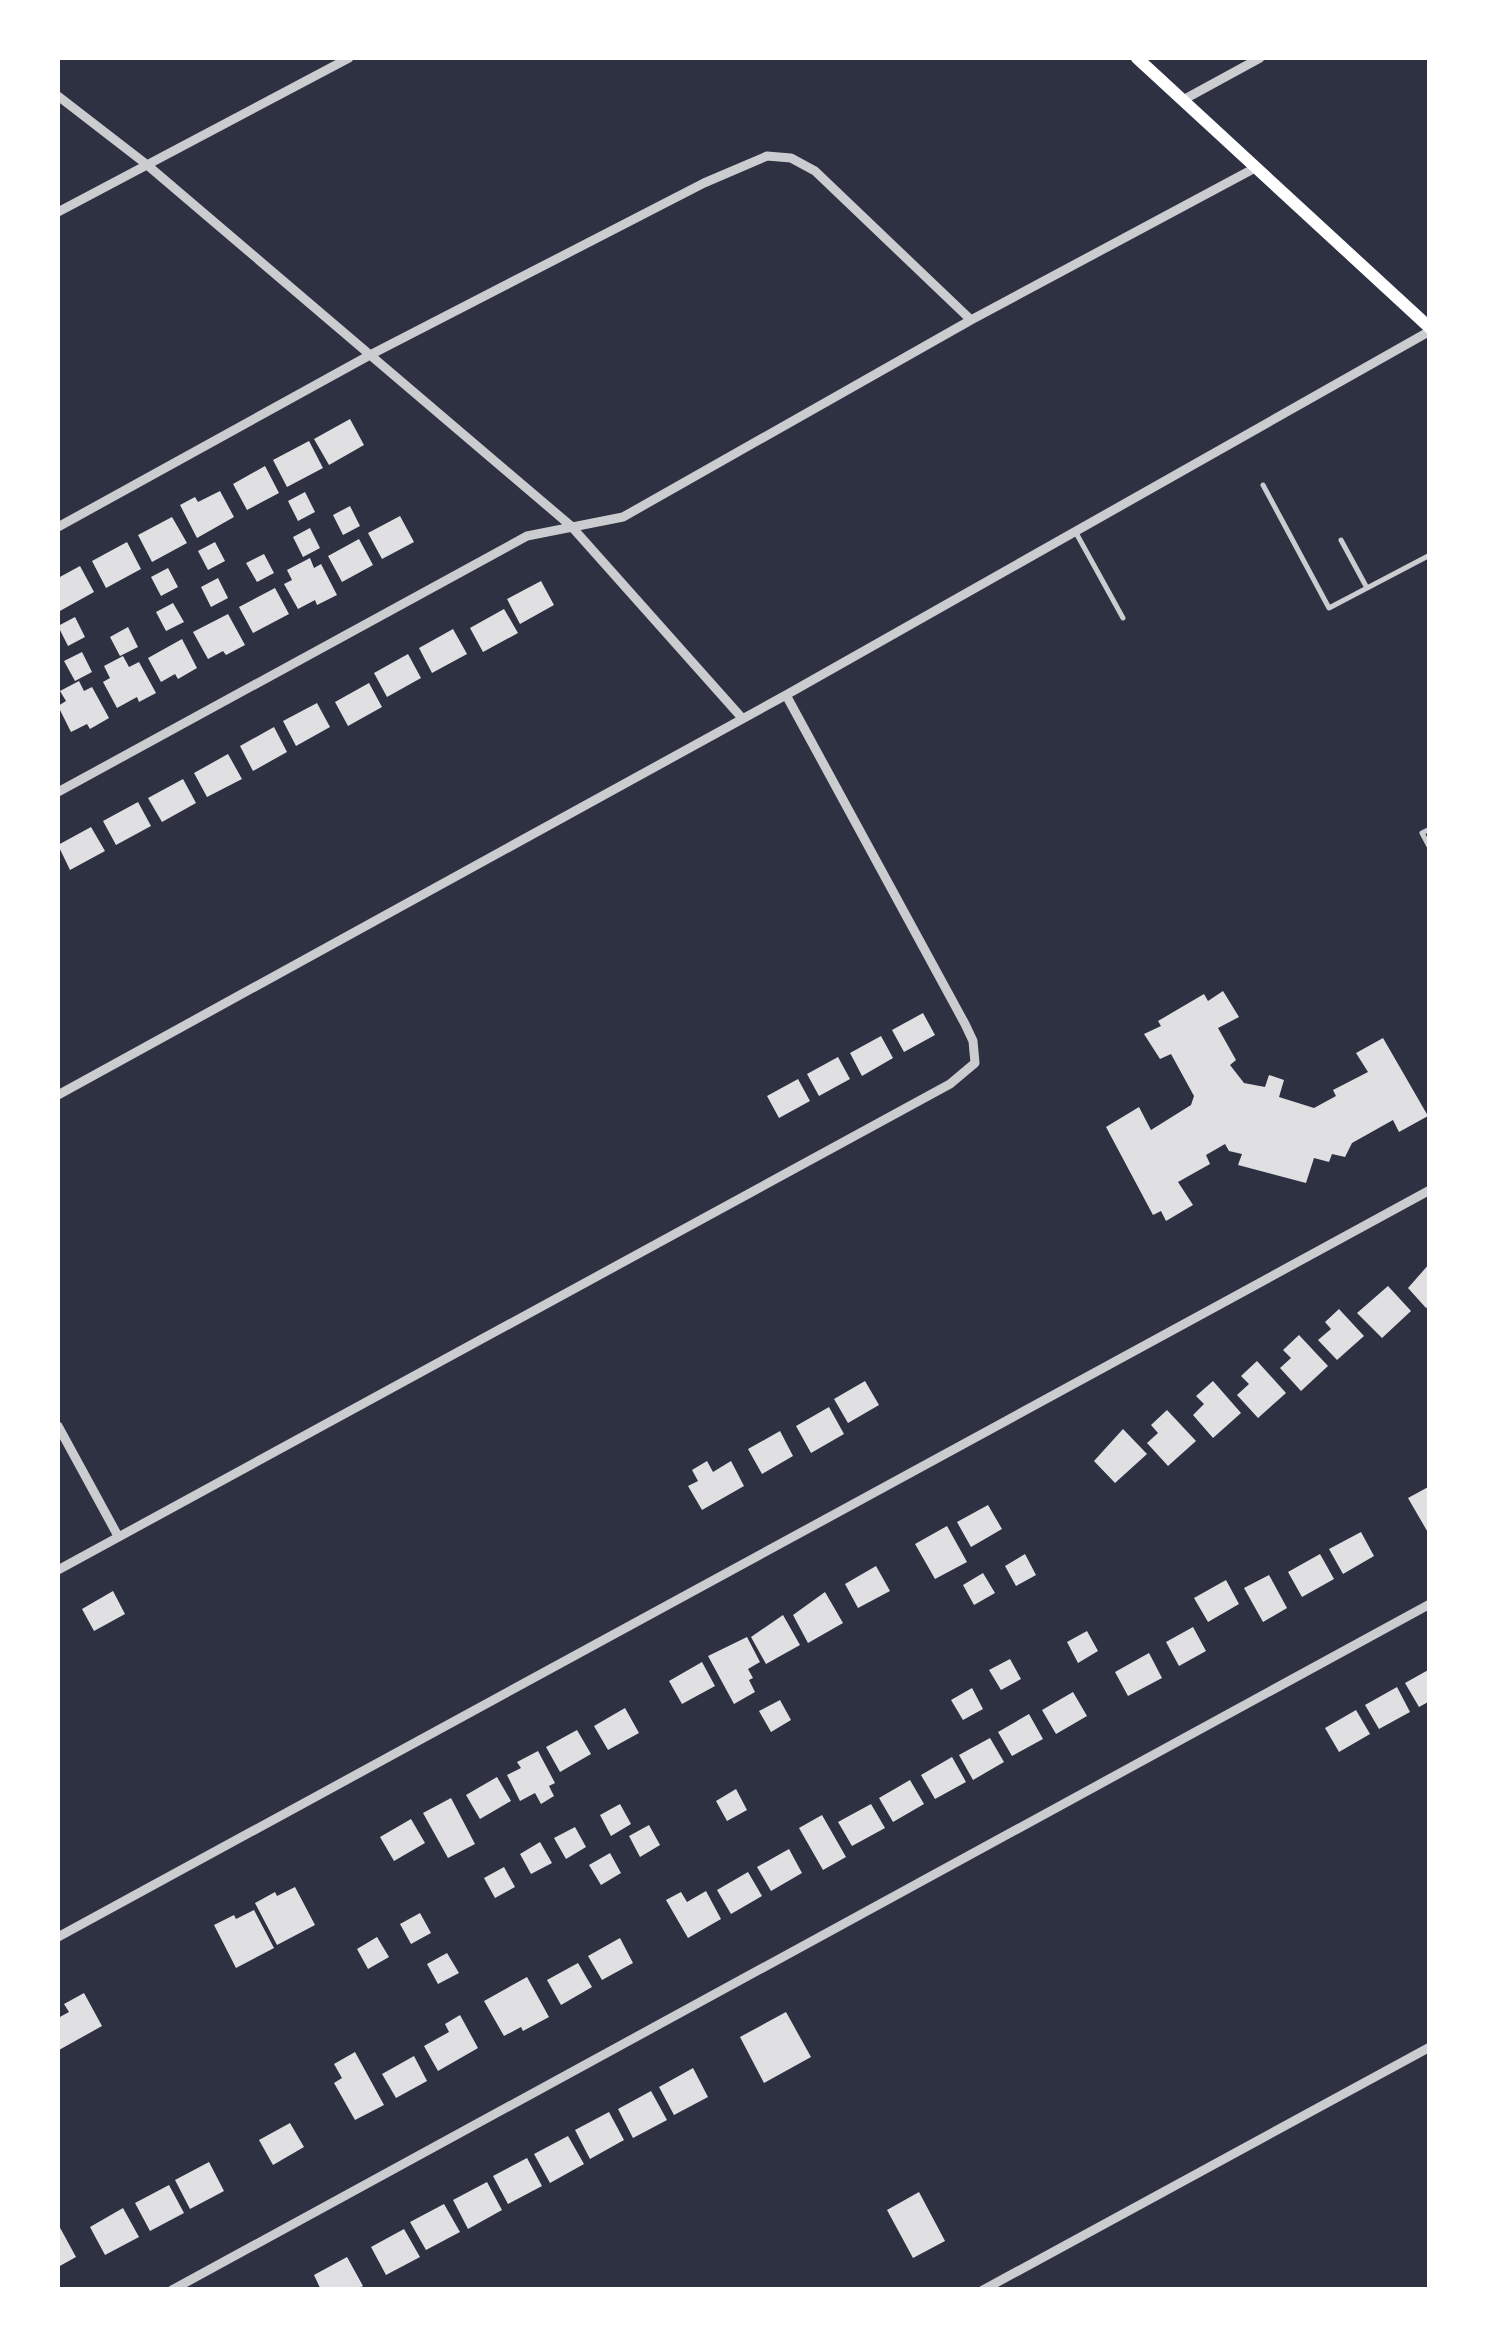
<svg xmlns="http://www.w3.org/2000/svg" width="1487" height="2347" font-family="'Space Grotesk',sans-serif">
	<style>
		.building { fill: #e0e0e3 }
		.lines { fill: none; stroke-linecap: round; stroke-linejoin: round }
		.service { stroke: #caccd0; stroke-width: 5 }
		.minor { stroke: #caccd0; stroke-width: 9 }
		.secondary { stroke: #fff; stroke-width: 12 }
	</style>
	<rect width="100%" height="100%" fill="#2d3142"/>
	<path class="building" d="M 350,419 L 364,445 L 329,465 L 314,439 Z
		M 309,441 L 323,468 L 287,487 L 273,460 Z
		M 265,466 L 279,493 L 247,510 L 233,484 Z
		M 220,491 L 234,517 L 197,538 L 180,505 L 195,497 L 198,502 Z
		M 305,492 L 315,512 L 298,521 L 288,501 Z
		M 350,506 L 360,526 L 343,535 L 333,515 Z
		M 400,516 L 414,542 L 382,559 L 368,533 Z
		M 172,517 L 187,543 L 152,562 L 138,535 Z
		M 310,528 L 320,548 L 303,557 L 293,537 Z
		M 359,539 L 373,565 L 342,582 L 328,556 Z
		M 127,542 L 141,569 L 106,588 L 92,561 Z
		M 215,542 L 225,561 L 208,570 L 198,551 Z
		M 264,554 L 274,573 L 257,582 L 246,563 Z
		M 310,558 L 314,568 L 321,564 L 337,595 L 317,605 L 315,600 L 298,609 L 284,584 L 292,580 L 287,570 Z
		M 80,566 L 94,592 L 58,612 L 58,578 Z
		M 168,568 L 178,587 L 161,596 L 151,577 Z
		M 218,578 L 228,598 L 211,607 L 201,587 Z
		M 541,581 L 554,605 L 520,624 L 507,599 Z
		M 275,588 L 289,614 L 253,633 L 239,607 Z
		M 173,603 L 184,622 L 166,631 L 156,612 Z
		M 504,609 L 518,633 L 483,652 L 470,628 Z
		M 228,614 L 245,645 L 226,655 L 223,651 L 208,659 L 193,632 Z
		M 75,617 L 85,637 L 68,646 L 58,626 Z
		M 128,627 L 138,647 L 120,656 L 110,637 Z
		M 453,629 L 467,654 L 432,673 L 419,648 Z
		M 182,639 L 197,668 L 178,679 L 175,674 L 161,682 L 148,658 Z
		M 82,652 L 92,672 L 75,681 L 64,661 Z
		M 408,654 L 421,678 L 387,697 L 374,673 Z
		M 123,656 L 129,667 L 139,662 L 156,693 L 139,702 L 137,697 L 117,708 L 103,682 L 110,678 L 104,666 Z
		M 79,681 L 84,691 L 92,687 L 109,718 L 90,729 L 87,724 L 71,732 L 58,706 L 66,701 L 60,691 Z
		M 369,683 L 382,707 L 348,726 L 335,702 Z
		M 317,703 L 330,727 L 296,746 L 283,721 Z
		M 274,727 L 287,752 L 253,771 L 240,746 Z
		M 228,754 L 242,779 L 207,797 L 194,773 Z
		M 183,779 L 196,803 L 162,822 L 148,798 Z
		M 138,802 L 151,826 L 116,845 L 103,821 Z
		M 91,827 L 105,851 L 70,870 L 58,845 Z
		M 1223,991 L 1239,1017 L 1218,1028 L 1236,1060 L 1230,1065 L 1244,1083 L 1265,1087 L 1269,1075 L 1284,1080 L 1279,1097 L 1314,1108 L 1336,1096 L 1333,1090 L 1368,1072 L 1356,1053 L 1383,1038 L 1428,1116 L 1399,1132 L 1393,1120 L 1352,1143 L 1345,1157 L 1332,1154 L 1329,1162 L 1314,1158 L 1306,1183 L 1238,1165 L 1242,1154 L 1229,1151 L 1225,1144 L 1206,1155 L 1210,1164 L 1178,1182 L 1193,1205 L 1166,1221 L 1161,1211 L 1153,1215 L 1106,1127 L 1139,1107 L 1151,1130 L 1191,1105 L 1194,1096 L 1171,1054 L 1160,1059 L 1144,1034 L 1161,1026 L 1158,1021 L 1204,994 L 1208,1001 Z
		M 923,1013 L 935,1035 L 904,1052 L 892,1030 Z
		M 881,1036 L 893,1058 L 862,1076 L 850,1053 Z
		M 838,1057 L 850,1079 L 819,1096 L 807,1074 Z
		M 798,1079 L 810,1101 L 779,1118 L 767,1096 Z
		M 1430,1263 L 1430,1306 L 1426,1308 L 1408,1288 Z
		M 1388,1286 L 1411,1311 L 1382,1338 L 1357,1313 Z
		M 1339,1309 L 1364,1336 L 1337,1360 L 1318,1340 L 1331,1329 L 1325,1322 Z
		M 1299,1335 L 1328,1366 L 1301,1391 L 1280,1368 L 1291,1358 L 1283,1350 Z
		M 1257,1361 L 1286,1393 L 1258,1418 L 1237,1395 L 1249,1384 L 1241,1376 Z
		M 865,1381 L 879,1405 L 848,1423 L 834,1399 Z
		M 1213,1381 L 1241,1413 L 1213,1438 L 1193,1415 L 1204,1404 L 1196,1396 Z
		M 829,1407 L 844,1434 L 811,1453 L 796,1426 Z
		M 1167,1410 L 1196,1441 L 1168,1466 L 1147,1443 L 1158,1433 L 1151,1425 Z
		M 1123,1429 L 1147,1454 L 1115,1483 L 1094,1461 Z
		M 780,1431 L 793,1456 L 762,1474 L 748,1449 Z
		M 707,1461 L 713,1472 L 731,1461 L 744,1486 L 702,1510 L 688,1486 L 698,1481 L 692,1470 Z
		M 1430,1486 L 1430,1536 L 1408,1498 Z
		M 988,1505 L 1002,1529 L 971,1547 L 957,1522 Z
		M 947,1526 L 967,1562 L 935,1579 L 915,1544 Z
		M 1361,1532 L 1374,1556 L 1343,1574 L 1329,1549 Z
		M 1025,1554 L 1036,1575 L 1016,1586 L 1005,1566 Z
		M 1320,1554 L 1334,1579 L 1302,1597 L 1288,1572 Z
		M 876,1566 L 890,1591 L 858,1608 L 845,1584 Z
		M 983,1573 L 995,1593 L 974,1605 L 963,1585 Z
		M 1269,1575 L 1287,1608 L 1263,1622 L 1244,1588 Z
		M 1226,1580 L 1239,1604 L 1208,1622 L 1194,1598 Z
		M 113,1591 L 125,1614 L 94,1631 L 82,1609 Z
		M 825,1592 L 843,1623 L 808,1643 L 793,1615 Z
		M 783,1615 L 800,1645 L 766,1664 L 751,1637 Z
		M 1193,1627 L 1206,1651 L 1179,1666 L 1166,1642 Z
		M 1087,1631 L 1098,1651 L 1078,1663 L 1067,1642 Z
		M 747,1637 L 760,1662 L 748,1669 L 753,1678 L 749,1680 L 755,1692 L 734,1704 L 708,1656 Z
		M 1149,1653 L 1162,1678 L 1128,1696 L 1115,1672 Z
		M 1010,1659 L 1021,1679 L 1001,1690 L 989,1670 Z
		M 702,1662 L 715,1686 L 682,1704 L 669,1681 Z
		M 1430,1669 L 1430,1701 L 1419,1707 L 1405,1683 Z
		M 1397,1687 L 1410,1712 L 1379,1729 L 1365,1705 Z
		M 972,1688 L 983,1709 L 963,1720 L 951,1700 Z
		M 1073,1692 L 1087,1716 L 1056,1734 L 1042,1710 Z
		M 780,1700 L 791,1720 L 771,1732 L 759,1711 Z
		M 625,1708 L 639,1733 L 608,1750 L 594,1726 Z
		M 1356,1710 L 1370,1734 L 1339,1752 L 1325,1728 Z
		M 1029,1714 L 1043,1739 L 1012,1756 L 998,1732 Z
		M 577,1730 L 591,1754 L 560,1772 L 546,1747 Z
		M 990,1738 L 1004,1762 L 973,1780 L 959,1755 Z
		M 538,1751 L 555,1783 L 549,1786 L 554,1796 L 541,1804 L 535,1793 L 520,1801 L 507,1775 L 521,1768 L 517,1762 Z
		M 952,1757 L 966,1782 L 935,1799 L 921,1775 Z
		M 497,1777 L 511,1801 L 480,1819 L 466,1795 Z
		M 910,1780 L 924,1804 L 893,1822 L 879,1798 Z
		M 736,1789 L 747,1810 L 727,1821 L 716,1801 Z
		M 451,1798 L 475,1844 L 448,1858 L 423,1813 Z
		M 620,1804 L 631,1824 L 611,1836 L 600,1815 Z
		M 871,1804 L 885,1828 L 852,1846 L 838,1822 Z
		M 822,1815 L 846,1857 L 823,1870 L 799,1828 Z
		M 411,1819 L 425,1843 L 394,1861 L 380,1837 Z
		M 649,1825 L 660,1845 L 640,1857 L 629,1836 Z
		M 575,1827 L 586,1847 L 566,1859 L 554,1838 Z
		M 540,1842 L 552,1863 L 531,1874 L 520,1854 Z
		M 789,1849 L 802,1873 L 771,1891 L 757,1867 Z
		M 610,1853 L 621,1873 L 601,1885 L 589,1865 Z
		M 504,1867 L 515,1887 L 495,1898 L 484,1878 Z
		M 748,1872 L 762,1896 L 731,1914 L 717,1890 Z
		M 295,1887 L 315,1925 L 277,1945 L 255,1903 L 275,1892 L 277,1896 Z
		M 706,1891 L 721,1919 L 688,1938 L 666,1900 L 681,1892 L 687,1902 Z
		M 254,1910 L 274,1948 L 236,1968 L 214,1925 L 234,1915 L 236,1919 Z
		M 420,1913 L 431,1933 L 411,1944 L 400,1924 Z
		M 377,1937 L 389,1957 L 368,1969 L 357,1949 Z
		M 620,1938 L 633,1963 L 602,1980 L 588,1956 Z
		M 447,1953 L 459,1973 L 438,1984 L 427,1964 Z
		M 578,1963 L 592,1987 L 561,2005 L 547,1980 Z
		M 527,1977 L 549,2017 L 523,2031 L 521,2027 L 504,2036 L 484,2001 Z
		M 84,1993 L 102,2026 L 59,2050 L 58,2018 L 69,2012 L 64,2004 Z
		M 786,2012 L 811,2057 L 764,2083 L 740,2037 Z
		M 460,2015 L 478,2048 L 438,2071 L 424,2046 L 449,2032 L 445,2024 Z
		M 355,2052 L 384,2105 L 355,2120 L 334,2083 L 342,2078 L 334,2064 Z
		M 414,2056 L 427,2081 L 396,2098 L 382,2074 Z
		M 693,2068 L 708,2097 L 674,2115 L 659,2087 Z
		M 651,2091 L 667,2120 L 633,2138 L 618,2109 Z
		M 609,2112 L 624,2140 L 590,2159 L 575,2130 Z
		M 290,2123 L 304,2147 L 273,2165 L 259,2140 Z
		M 568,2136 L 584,2164 L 550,2183 L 534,2154 Z
		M 527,2158 L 542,2186 L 508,2204 L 493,2176 Z
		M 209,2162 L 224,2191 L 190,2209 L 175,2180 Z
		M 487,2182 L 502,2210 L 468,2229 L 453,2200 Z
		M 169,2185 L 184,2213 L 150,2231 L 135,2203 Z
		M 919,2192 L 945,2241 L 913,2258 L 887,2210 Z
		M 444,2204 L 460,2232 L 426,2250 L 410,2222 Z
		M 123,2208 L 139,2237 L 105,2255 L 90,2227 Z
		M 58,2224 L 76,2257 L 58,2267 Z
		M 404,2229 L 420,2257 L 386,2275 L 371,2247 Z
		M 347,2257 L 363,2286 L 356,2290 L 321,2290 L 314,2275 Z"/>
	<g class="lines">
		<path class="service" d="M 1263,485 L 1329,608 L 1430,555
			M 1075,531 L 1123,618
			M 1341,540 L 1367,588
			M 1430,829 L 1422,833 L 1430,848"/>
		<path class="minor" d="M 58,96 L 146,164 L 571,526 L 742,718
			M 1183,100 L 1260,58
			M 58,212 L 349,58
			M 58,527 L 370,355 L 704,183 L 767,156 L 791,158 L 815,171 L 971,320
			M 58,792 L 527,536 L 623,517 L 971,320 L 1255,168
			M 58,1095 L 786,695 L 1430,331
			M 58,1426 L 118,1536
			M 58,1570 L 950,1084 L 975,1063 L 973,1041 L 965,1024 L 786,695
			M 58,1937 L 1430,1190
			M 172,2290 L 1430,1604
			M 983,2290 L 1430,2047"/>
		<path class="secondary" d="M 1137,58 L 1430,328"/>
	</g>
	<rect width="1487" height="2347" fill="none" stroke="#ffffff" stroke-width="120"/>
</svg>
